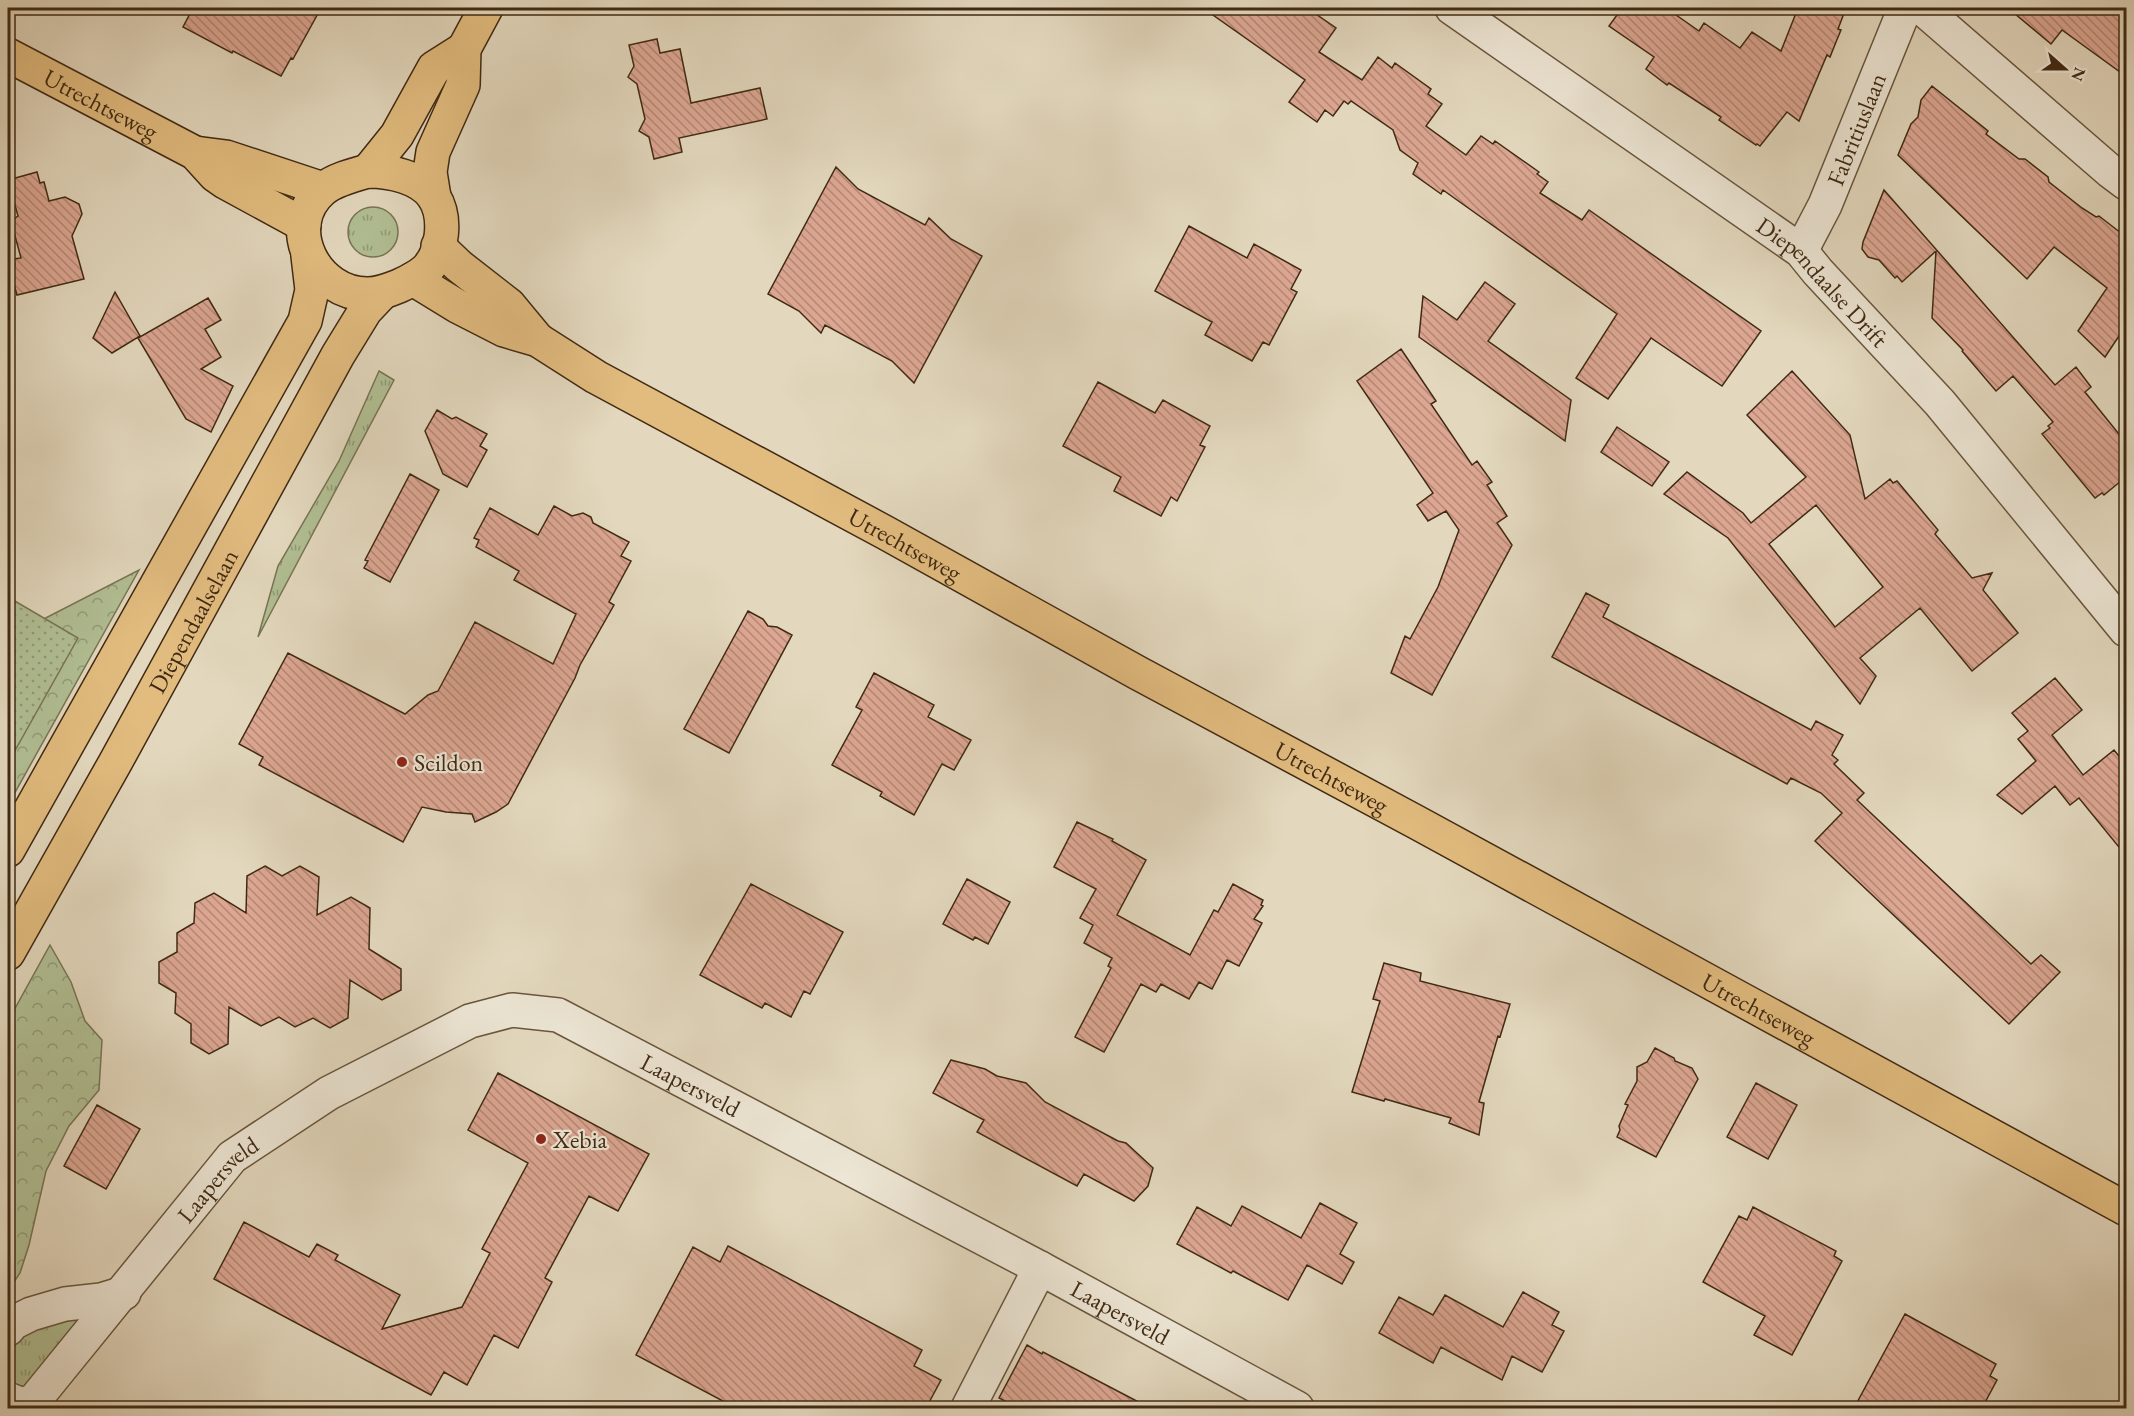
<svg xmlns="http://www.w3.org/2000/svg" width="2134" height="1416" font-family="'EB Garamond',serif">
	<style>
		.grass { fill: url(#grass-tufts); stroke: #787454; stroke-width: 1.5 }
		.forest { fill: url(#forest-crowns); stroke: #787454; stroke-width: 1.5 }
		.park { fill: url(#park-dots); stroke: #787454; stroke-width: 1.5 }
		.building { fill: url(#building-back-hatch); stroke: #402a13; stroke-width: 1.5; fill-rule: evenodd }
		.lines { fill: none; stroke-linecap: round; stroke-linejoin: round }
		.minor-casing { stroke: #69563e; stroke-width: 36 }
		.major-casing { stroke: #402a13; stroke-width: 36 }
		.minor { stroke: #ede6d5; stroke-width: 33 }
		.major { stroke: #e2bc7f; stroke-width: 33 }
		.poi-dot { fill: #8f2418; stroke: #ede6d5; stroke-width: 2 }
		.labels { text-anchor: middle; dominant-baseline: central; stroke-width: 4.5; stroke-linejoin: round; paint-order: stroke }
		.street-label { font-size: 24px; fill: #402a13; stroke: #ede6d5 }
		.poi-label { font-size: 24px; fill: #402a13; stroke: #ede6d5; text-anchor: start }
	</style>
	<defs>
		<pattern id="grass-tufts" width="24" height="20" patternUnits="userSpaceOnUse" patternTransform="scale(1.5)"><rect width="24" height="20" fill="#b1bf94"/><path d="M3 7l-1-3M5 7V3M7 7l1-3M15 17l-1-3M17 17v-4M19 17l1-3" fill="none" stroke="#919b78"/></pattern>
		<pattern id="forest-crowns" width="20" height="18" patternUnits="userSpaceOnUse" patternTransform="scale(1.5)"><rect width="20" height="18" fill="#b1bf94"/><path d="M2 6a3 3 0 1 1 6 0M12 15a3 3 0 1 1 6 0" fill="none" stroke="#919b78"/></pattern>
		<pattern id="park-dots" width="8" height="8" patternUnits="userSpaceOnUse" patternTransform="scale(1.5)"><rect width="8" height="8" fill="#b1bf94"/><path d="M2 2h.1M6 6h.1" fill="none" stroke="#919b78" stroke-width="1.8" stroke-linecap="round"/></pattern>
		<pattern id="building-back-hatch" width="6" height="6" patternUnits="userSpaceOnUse" patternTransform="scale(1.5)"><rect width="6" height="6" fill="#dca692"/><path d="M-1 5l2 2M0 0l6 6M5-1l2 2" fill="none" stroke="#b48776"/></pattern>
	</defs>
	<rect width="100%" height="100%" fill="#e3d8be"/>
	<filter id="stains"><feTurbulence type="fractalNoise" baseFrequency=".00333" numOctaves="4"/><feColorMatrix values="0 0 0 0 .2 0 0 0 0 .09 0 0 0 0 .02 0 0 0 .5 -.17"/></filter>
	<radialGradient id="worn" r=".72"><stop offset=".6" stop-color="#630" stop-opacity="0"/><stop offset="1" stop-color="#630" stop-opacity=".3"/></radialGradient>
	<path class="grass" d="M348 232a25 25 0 1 1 50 0a25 25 0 1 1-50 0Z
		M 379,371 L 394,380 L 258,637 L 278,566 L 339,461 Z
		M 74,1318 L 81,1320 L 35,1391 L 18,1390 L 8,1378 L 8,1344 L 20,1331 Z"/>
	<path class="forest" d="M 139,570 L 8,805 L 8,630 L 34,624 Z
		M 50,945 L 71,982 L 85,1021 L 102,1040 L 99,1090 L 69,1126 L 46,1171 L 29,1245 L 20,1273 L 8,1291 L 8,1021 Z"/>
	<path class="park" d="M 8,597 L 78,638 L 8,763 Z"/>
	<path class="building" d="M 193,8 L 321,8 L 293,59 L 291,58 L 281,76 L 233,51 L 232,53 L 183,27 Z
		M 1203,8 L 1307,8 L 1336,28 L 1319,52 L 1362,80 L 1378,57 L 1392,68 L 1395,63 L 1431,89 L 1428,94 L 1442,104 L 1426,126 L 1466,155 L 1481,136 L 1493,144 L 1495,141 L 1539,172 L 1537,174 L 1548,182 L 1540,193 L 1582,220 L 1589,210 L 1761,331 L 1722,386 L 1651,338 L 1608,399 L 1576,378 L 1617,314 L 1443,190 L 1441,194 L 1413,174 L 1418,163 L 1400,150 L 1393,130 L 1351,101 L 1348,104 L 1344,101 L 1333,116 L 1325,110 L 1317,122 L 1289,102 L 1305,80 Z
		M 1622,8 L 1666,8 L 1699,31 L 1704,23 L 1740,48 L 1752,32 L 1781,51 L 1798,8 L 1846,8 L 1838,29 L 1841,30 L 1836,42 L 1830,57 L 1827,55 L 1799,121 L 1787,112 L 1760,146 L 1757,144 L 1756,145 L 1719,120 L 1721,117 L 1669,83 L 1667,85 L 1646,69 L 1654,57 L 1609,26 Z
		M 2008,8 L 2118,8 L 2127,14 L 2127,77 L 2062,30 L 2051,44 Z
		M 657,39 L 660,53 L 680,49 L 691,103 L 760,88 L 767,119 L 679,138 L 682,152 L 654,159 L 649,137 L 639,131 L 645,119 L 637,84 L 628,77 L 634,66 L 629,45 Z
		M 1932,86 L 1988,131 L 1986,134 L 2019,159 L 2025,159 L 2048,177 L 2049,182 L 2082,208 L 2096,217 L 2099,216 L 2121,233 L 2121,237 L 2127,241 L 2127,324 L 2105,357 L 2078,331 L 2107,288 L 2054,247 L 2027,279 L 1898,155 L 1911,124 L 1918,117 L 1921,100 Z
		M 836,167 L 858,189 L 925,225 L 929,218 L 951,239 L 982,256 L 914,383 L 892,361 L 825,325 L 821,333 L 799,311 L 768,294 Z
		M 37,172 L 40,183 L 44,182 L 49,201 L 65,197 L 79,204 L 82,214 L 72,236 L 84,279 L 17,295 L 9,267 L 15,265 L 14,259 L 21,258 L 11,221 L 18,216 L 8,180 Z
		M 1884,190 L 2055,385 L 2076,367 L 2091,387 L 2085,392 L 2127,444 L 2127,476 L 2104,495 L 2102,493 L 2095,498 L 2042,434 L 2050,428 L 2048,426 L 2053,422 L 2013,376 L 1996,391 L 1962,351 L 1963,350 L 1932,318 L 1936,251 L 1902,282 L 1897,276 L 1895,278 L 1879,260 L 1868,257 L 1862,249 L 1863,242 Z
		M 1189,226 L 1247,258 L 1254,244 L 1301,270 L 1291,289 L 1297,292 L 1269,345 L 1263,342 L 1252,361 L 1205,335 L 1212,322 L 1155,291 Z
		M 1485,282 L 1515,304 L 1488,341 L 1571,400 L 1565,441 L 1419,337 L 1423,296 L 1457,320 Z
		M 115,292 L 140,336 L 112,353 L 93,338 Z
		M 208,298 L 221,320 L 205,329 L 221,357 L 201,369 L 233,386 L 211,432 L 186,419 L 138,338 Z
		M 1401,349 L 1436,401 L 1431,404 L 1472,465 L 1477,461 L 1492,482 L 1487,485 L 1507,516 L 1497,523 L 1512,545 L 1432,695 L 1391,673 L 1405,636 L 1410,639 L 1438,587 L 1459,530 L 1446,511 L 1428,521 L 1417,505 L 1433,493 L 1357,381 Z
		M 1792,371 L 1850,435 L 1865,499 L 1890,479 L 1893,483 L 1897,481 L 1938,530 L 1935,534 L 1972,578 L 1992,573 L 1983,590 L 2018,633 L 1972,671 L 1920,608 L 1860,658 L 1876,676 L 1860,704 L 1728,538 L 1664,494 L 1687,472 L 1743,513 L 1751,523 L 1806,477 L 1747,415 ZM 1816,505 L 1883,587 L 1835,627 L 1769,544 Z
		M 1098,382 L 1155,413 L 1163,400 L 1210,426 L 1200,445 L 1205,447 L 1177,501 L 1171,497 L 1161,516 L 1114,491 L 1121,477 L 1063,446 Z
		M 437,410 L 452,419 L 456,417 L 487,434 L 480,446 L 487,450 L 467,487 L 443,474 L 425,431 Z
		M 1617,427 L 1669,462 L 1652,486 L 1601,452 Z
		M 410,474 L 439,490 L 390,582 L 364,568 L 368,561 L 365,560 Z
		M 554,506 L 572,516 L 583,513 L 591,517 L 593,523 L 629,542 L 621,556 L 631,561 L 609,602 L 614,605 L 580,665 L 575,678 L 508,804 L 496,812 L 475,822 L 472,814 L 446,812 L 422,807 L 403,842 L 259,765 L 263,757 L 239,744 L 288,653 L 405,714 L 428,695 L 438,691 L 475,622 L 553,664 L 576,614 L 514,580 L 519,571 L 476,547 L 479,540 L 474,538 L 490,508 L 538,535 Z
		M 1586,593 L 1609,605 L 1603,617 L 1811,730 L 1816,721 L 1843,735 L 1832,755 L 1838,760 L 1834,764 L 1864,793 L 1857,800 L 2031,964 L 2041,955 L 2060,972 L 2009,1024 L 1815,841 L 1842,813 L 1821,793 L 1791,778 L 1787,784 L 1552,657 Z
		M 748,611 L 763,619 L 768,626 L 777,627 L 792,635 L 729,753 L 684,729 Z
		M 874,673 L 934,705 L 928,717 L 971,740 L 954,770 L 942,764 L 914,815 L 880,796 L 882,792 L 832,765 L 862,710 L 856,707 Z
		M 2055,678 L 2082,710 L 2052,735 L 2083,775 L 2114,750 L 2127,766 L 2127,857 L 2079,798 L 2070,805 L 2055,786 L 2022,814 L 1997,795 L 2036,761 L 2018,739 L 2028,731 L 2012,713 Z
		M 1077,822 L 1113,839 L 1112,841 L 1146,860 L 1117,915 L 1190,955 L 1214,910 L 1218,912 L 1233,884 L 1263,900 L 1261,905 L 1263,906 L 1254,919 L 1262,923 L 1239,966 L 1227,960 L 1212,989 L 1199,982 L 1189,999 L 1161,984 L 1156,992 L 1141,984 L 1104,1052 L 1075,1037 L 1111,968 L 1108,966 L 1112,958 L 1084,943 L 1093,925 L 1080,918 L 1096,889 L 1054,867 Z
		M 265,866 L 282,876 L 300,866 L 319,877 L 317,915 L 351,897 L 370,908 L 369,949 L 401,969 L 401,990 L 382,1000 L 350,980 L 348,1018 L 330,1028 L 313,1018 L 295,1027 L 279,1017 L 261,1026 L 229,1007 L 228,1044 L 209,1054 L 191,1043 L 191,1024 L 175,1013 L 176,993 L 159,983 L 159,962 L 177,952 L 177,933 L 194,923 L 195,903 L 214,893 L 246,913 L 247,876 Z
		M 967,879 L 1010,902 L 988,944 L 975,937 L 973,940 L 943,924 Z
		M 751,884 L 843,932 L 810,994 L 804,991 L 791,1017 L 765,1003 L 762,1008 L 700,975 Z
		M 1384,963 L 1421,973 L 1420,981 L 1510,1004 L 1500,1037 L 1498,1036 L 1479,1102 L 1484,1103 L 1479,1135 L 1449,1123 L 1451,1118 L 1385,1099 L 1384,1101 L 1352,1092 L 1380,1001 L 1373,999 Z
		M 1655,1048 L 1674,1058 L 1675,1061 L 1692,1068 L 1698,1079 L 1656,1157 L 1617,1137 L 1620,1130 L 1619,1126 L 1628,1105 L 1625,1104 L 1637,1081 L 1637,1067 L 1647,1062 Z
		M 951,1060 L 985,1069 L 997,1076 L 1026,1083 L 1045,1102 L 1118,1141 L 1126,1143 L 1153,1168 L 1148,1186 L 1134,1201 L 1084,1174 L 1077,1186 L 977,1132 L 984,1120 L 933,1093 Z
		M 498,1073 L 649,1154 L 618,1211 L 589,1196 L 545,1278 L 552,1282 L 518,1348 L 494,1335 L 467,1385 L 444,1372 L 431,1395 L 214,1279 L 244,1222 L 309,1257 L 317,1244 L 338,1255 L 335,1260 L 400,1295 L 382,1329 L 462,1307 L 490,1253 L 482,1249 L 528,1163 L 468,1130 Z
		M 1756,1083 L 1797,1105 L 1768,1159 L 1727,1137 Z
		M 97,1105 L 140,1129 L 106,1189 L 64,1166 Z
		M 1320,1203 L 1357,1223 L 1340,1254 L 1354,1262 L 1342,1284 L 1307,1265 L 1288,1300 L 1233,1271 L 1231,1273 L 1177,1244 L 1197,1207 L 1231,1226 L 1242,1206 L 1301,1238 Z
		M 1753,1207 L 1836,1251 L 1834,1256 L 1842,1261 L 1792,1355 L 1754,1335 L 1765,1316 L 1703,1282 L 1739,1216 L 1747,1220 Z
		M 728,1246 L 922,1350 L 914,1366 L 941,1380 L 926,1408 L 736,1408 L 636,1355 L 693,1247 L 720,1262 Z
		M 1523,1292 L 1559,1312 L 1552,1325 L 1564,1331 L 1542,1372 L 1512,1356 L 1502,1380 L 1441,1347 L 1433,1363 L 1379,1333 L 1399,1297 L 1433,1315 L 1445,1295 L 1503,1327 Z
		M 1905,1314 L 1996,1364 L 1990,1376 L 1997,1380 L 1982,1408 L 1854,1408 Z
		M 1027,1345 L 1042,1354 L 1043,1352 L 1150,1408 L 1018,1408 L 999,1398 Z"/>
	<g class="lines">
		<g class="minor-casing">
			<g id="minor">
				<path id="s1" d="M 1452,8 L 1801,251 L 1818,272 L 1940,403 L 2126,630"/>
				<path d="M 1922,8 L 2110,171 L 2126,183"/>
				<path id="s2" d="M 1801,251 L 1825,205 L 1905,8"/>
				<path d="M 8,1329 L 13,1323 L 31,1314 L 65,1304 L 101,1300 L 124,1293"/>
				<path id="s3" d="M 8,1399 L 20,1404 L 33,1402 L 232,1157 L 329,1093 L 470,1021 L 512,1010 L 558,1015 L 1040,1268 L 1297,1408"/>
				<path d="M 968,1408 L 1040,1268"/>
			</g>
		</g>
		<g class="major-casing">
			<g id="major">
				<path id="s4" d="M 8,55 L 195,153 L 215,175 L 225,182 L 304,225"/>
				<path d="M 195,153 L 226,157 L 323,189"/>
				<path d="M 368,171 C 390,171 421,177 434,197 C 447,218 443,253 426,270 C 418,277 408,282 399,286 C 389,290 379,294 368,294 C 316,295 280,227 322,190 C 334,180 353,175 368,171 Z"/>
				<path d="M 368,171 L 397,135 L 434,68 L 464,49"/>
				<path d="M 434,197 L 430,172 L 433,152 L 463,85 L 464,49 L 486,8"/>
				<path d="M 438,246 L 459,266 L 509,305 L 538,340"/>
				<path id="s5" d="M 413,279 L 457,306 L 504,330 L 538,340 L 596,377 L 886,533 L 1138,673 L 1416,822 L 2126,1209"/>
				<path d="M 8,850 L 305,321 L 312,290 L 308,256"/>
				<path id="s6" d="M 8,953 L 115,763 L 338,355 L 365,311 L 382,293"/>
			</g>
		</g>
		<use href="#minor" class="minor"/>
		<use href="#major" class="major"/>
	</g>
	<g class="poi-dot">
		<circle cx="402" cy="762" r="6"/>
		<circle cx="541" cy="1139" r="6"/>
	</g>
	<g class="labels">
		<g class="street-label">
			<text stroke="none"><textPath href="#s4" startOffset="105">Utrechtseweg</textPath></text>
			<text stroke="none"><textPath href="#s2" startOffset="134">Fabritiuslaan</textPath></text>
			<text stroke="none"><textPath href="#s1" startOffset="462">Diependaalse Drift</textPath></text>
			<text stroke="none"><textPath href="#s5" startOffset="560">Utrechtseweg</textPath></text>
			<text stroke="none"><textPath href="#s6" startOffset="380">Diependaalselaan</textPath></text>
			<text stroke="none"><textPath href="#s5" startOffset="1046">Utrechtseweg</textPath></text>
			<text stroke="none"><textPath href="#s5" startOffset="1532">Utrechtseweg</textPath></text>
			<text stroke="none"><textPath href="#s3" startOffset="856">Laapersveld</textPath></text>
			<text stroke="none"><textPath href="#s3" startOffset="316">Laapersveld</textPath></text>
			<text stroke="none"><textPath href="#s3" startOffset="1342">Laapersveld</textPath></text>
		</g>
		<g class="poi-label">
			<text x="414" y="762">Scildon</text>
			<text x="553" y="1139">Xebia</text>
		</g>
	</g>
	<rect width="2134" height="1416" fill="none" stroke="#e3d8be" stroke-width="30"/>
	<rect x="9" y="9" width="2116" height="1398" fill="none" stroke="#402a13" stroke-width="3"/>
	<rect x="15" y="15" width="2104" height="1386" fill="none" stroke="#402a13" stroke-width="1.5"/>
	<g transform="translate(2065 69) rotate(111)" stroke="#ede6d5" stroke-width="4.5" paint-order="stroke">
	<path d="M0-4.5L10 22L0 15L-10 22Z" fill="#402a13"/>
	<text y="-9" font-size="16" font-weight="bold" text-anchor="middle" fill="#402a13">N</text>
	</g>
	<rect width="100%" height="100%" filter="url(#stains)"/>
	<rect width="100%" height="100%" fill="url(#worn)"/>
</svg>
